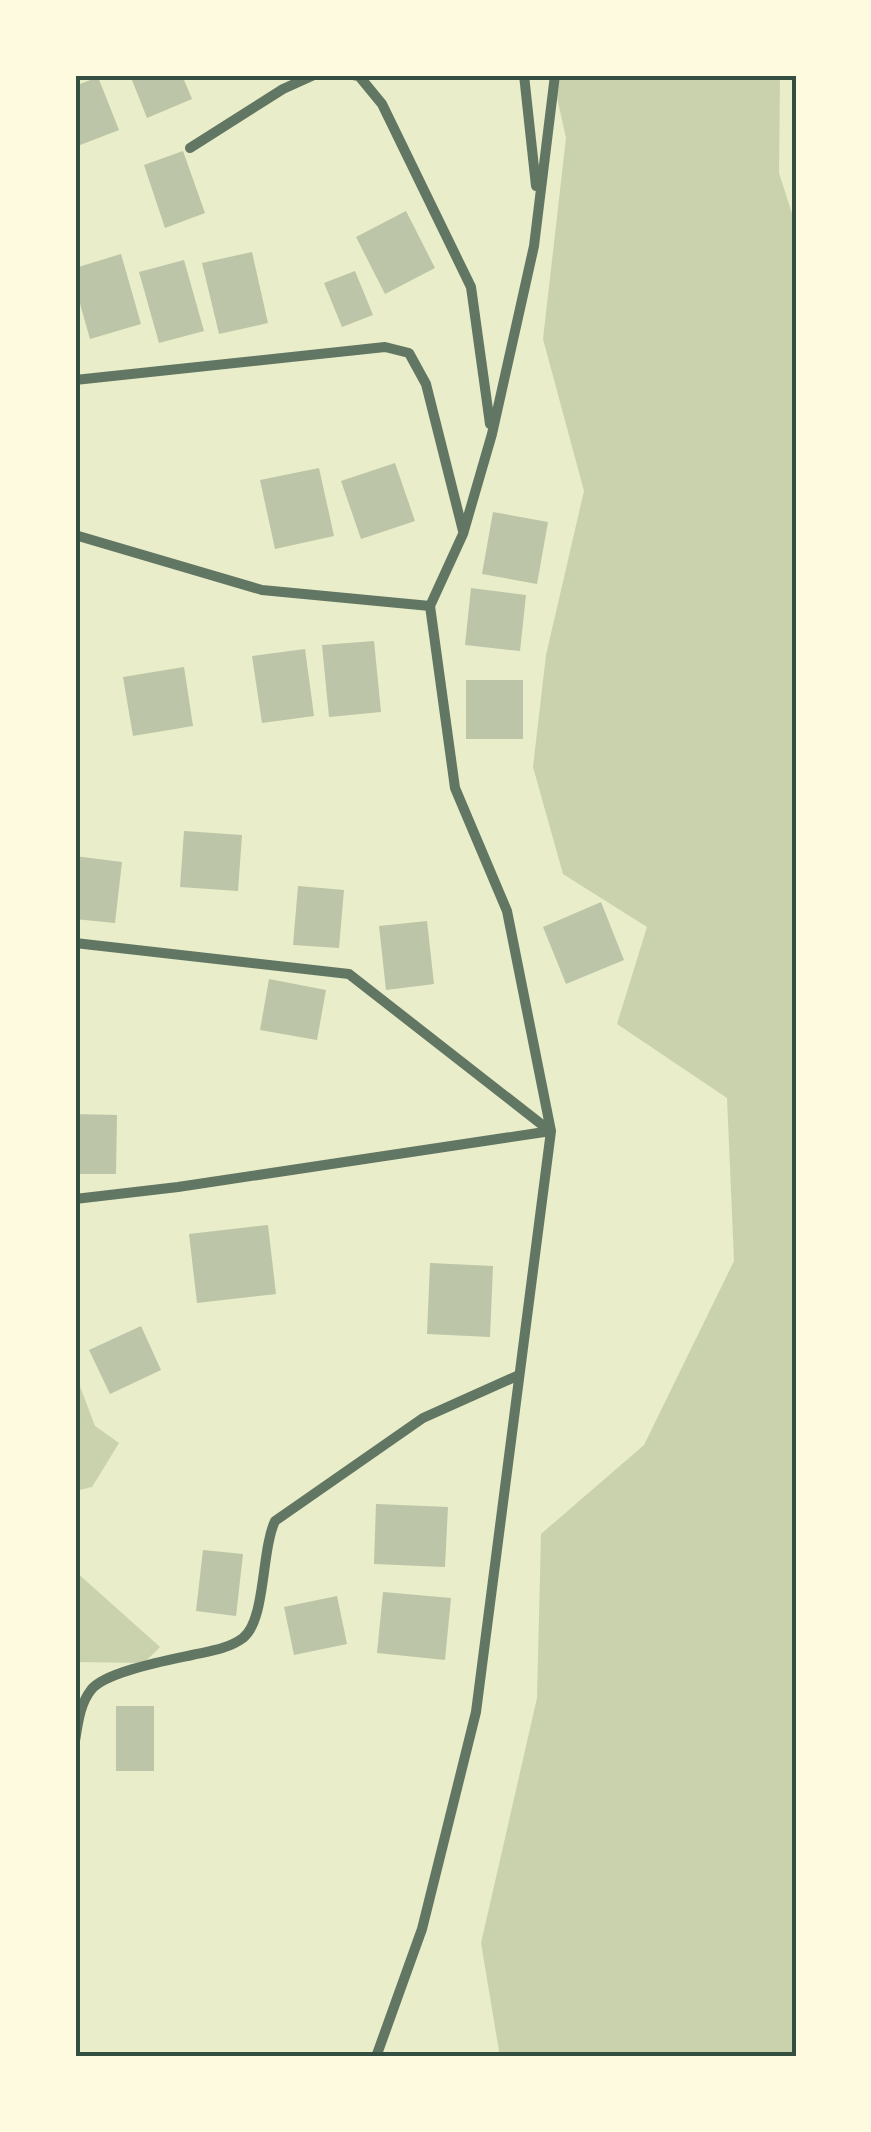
<svg xmlns="http://www.w3.org/2000/svg" width="871" height="2132" font-family="'Nunito Sans',sans-serif">
	<style>
		.green { fill: #cad2ad }
		.building { fill: #bcc5a7 }
		.lines { fill: none; stroke-linecap: round; stroke-linejoin: round }
		.minor { stroke: #617663; stroke-width: 10 }
		.neatline { fill: none; stroke: #344e41; stroke-width: 4 }
	</style>
	<rect width="100%" height="100%" fill="#e9edc9"/>
	<path class="green" d="M 552,75 L 780,75 L 779,173 L 796,226 L 796,2057 L 500,2057 L 481,1943 L 537,1698 L 541,1534 L 644,1445 L 734,1261 L 727,1098 L 617,1024 L 647,927 L 563,874 L 533,767 L 546,655 L 584,491 L 543,339 L 566,138 Z
		M 75,1373 L 95,1426 L 119,1443 L 92,1487 L 75,1491 Z
		M 75,1571 L 160,1647 L 144,1663 L 75,1662 Z"/>
	<path class="building" d="M 130,75 L 182,75 L 192,99 L 147,118 Z
		M 98,77 L 119,130 L 75,147 L 75,86 Z
		M 183,151 L 205,213 L 165,228 L 144,165 Z
		M 406,211 L 435,268 L 385,294 L 356,237 Z
		M 252,252 L 268,323 L 219,334 L 202,263 Z
		M 121,254 L 141,324 L 90,339 L 75,286 L 75,268 Z
		M 184,260 L 204,331 L 159,343 L 139,272 Z
		M 355,271 L 373,315 L 342,327 L 324,283 Z
		M 395,463 L 415,521 L 361,539 L 341,481 Z
		M 319,468 L 334,536 L 275,549 L 260,480 Z
		M 493,512 L 548,522 L 537,584 L 482,574 Z
		M 471,588 L 526,595 L 520,651 L 465,645 Z
		M 374,641 L 381,712 L 329,717 L 322,645 Z
		M 305,649 L 314,716 L 262,723 L 252,656 Z
		M 184,667 L 193,726 L 133,736 L 123,677 Z
		M 466,680 L 523,680 L 523,739 L 466,739 Z
		M 184,831 L 242,835 L 238,891 L 180,887 Z
		M 75,856 L 122,862 L 115,923 L 75,919 Z
		M 298,886 L 344,890 L 339,948 L 293,945 Z
		M 601,902 L 624,960 L 566,984 L 543,927 Z
		M 427,921 L 434,984 L 386,990 L 379,926 Z
		M 269,979 L 326,990 L 317,1040 L 260,1030 Z
		M 75,1114 L 117,1115 L 116,1174 L 75,1174 Z
		M 268,1225 L 276,1294 L 197,1303 L 189,1234 Z
		M 430,1263 L 493,1266 L 490,1337 L 427,1334 Z
		M 141,1326 L 161,1370 L 110,1394 L 89,1350 Z
		M 376,1504 L 448,1507 L 445,1567 L 374,1564 Z
		M 203,1550 L 243,1554 L 236,1616 L 196,1611 Z
		M 383,1592 L 451,1598 L 445,1660 L 377,1653 Z
		M 337,1596 L 347,1644 L 294,1655 L 284,1607 Z
		M 116,1706 L 154,1706 L 154,1771 L 116,1771 Z"/>
	<g class="lines">
		<path class="minor" d="M 353,75 L 359,76 L 382,104 L 471,287 L 490,424
			M 524,75 L 536,186
			M 190,148 L 283,89 L 314,75
			M 75,380 L 385,347 L 409,353 L 426,384 L 463,531
			M 75,535 L 262,590 L 430,606
			M 75,943 L 349,974 L 550,1131
			M 75,1199 L 178,1187 L 551,1131
			M 75,1741 C 78,1723 80,1704 91,1690 C 104,1672 169,1660 192,1655 C 210,1651 228,1649 243,1638 C 266,1620 261,1551 275,1521 L 423,1418 L 519,1375
			M 376,2057 L 422,1929 L 476,1712 L 551,1131 L 507,911 L 455,788 L 430,606 L 463,534 L 492,434 L 534,246 L 555,75"/>
	</g>
	<rect width="871" height="2132" fill="none" stroke="#fefae0" stroke-width="155"/>
	<rect x="78" y="78" width="716" height="1976" class="neatline"/>
</svg>
